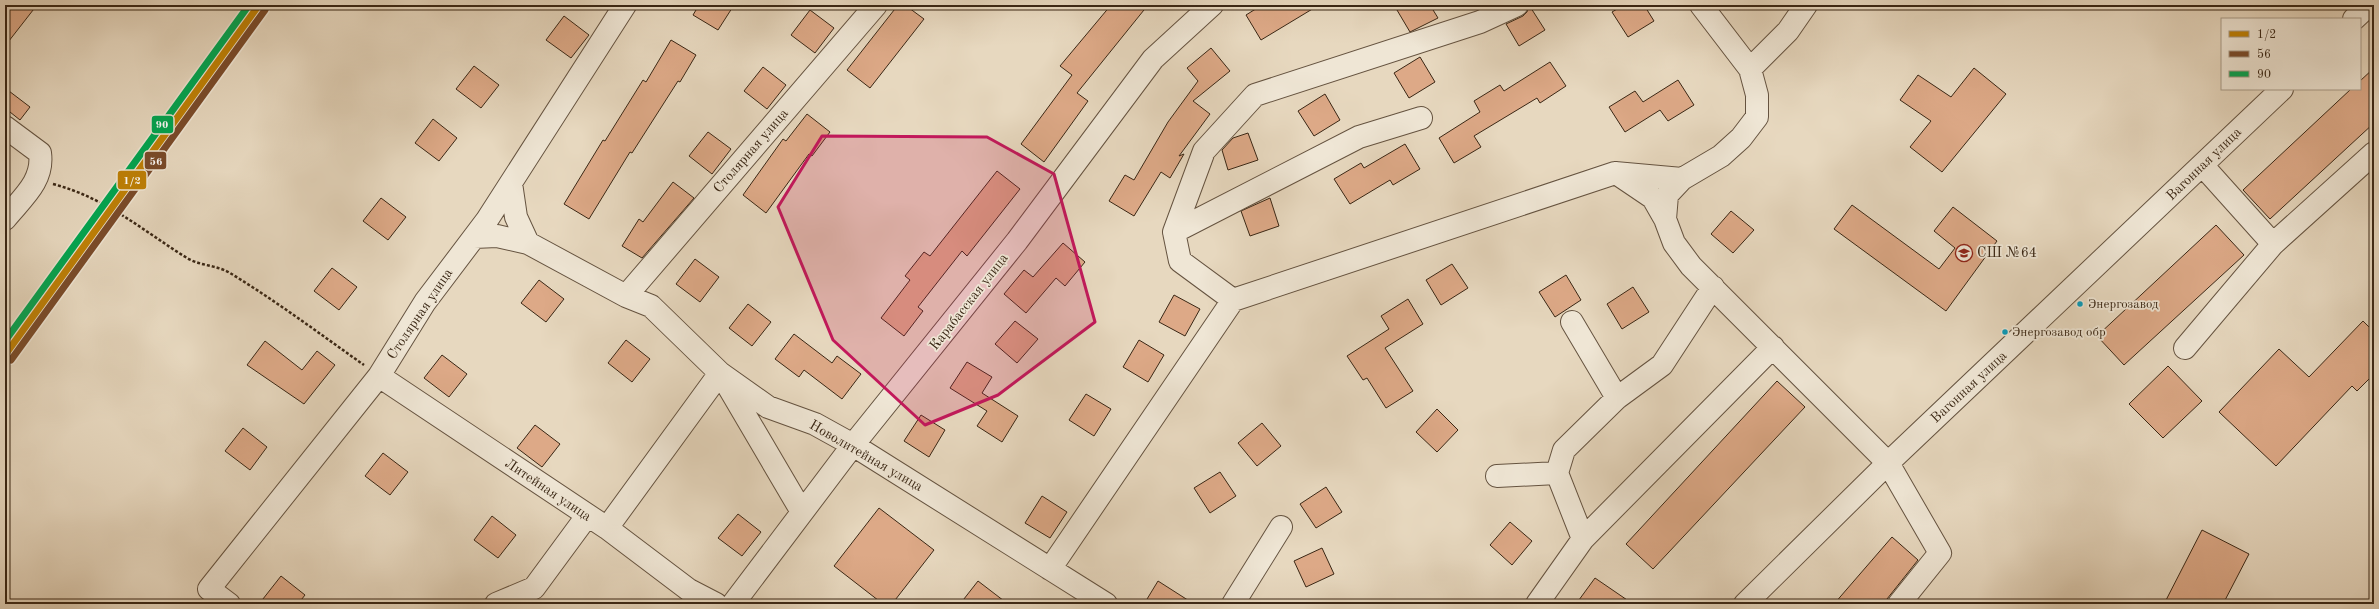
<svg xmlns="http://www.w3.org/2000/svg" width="2379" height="609" font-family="'Old Standard TT',serif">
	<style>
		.building { fill: #dda987; stroke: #3a2715 }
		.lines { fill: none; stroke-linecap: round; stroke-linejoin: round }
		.minor-casing { stroke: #655340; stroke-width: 24 }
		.path { stroke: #3a2715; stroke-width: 2.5; stroke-dasharray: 3 2; stroke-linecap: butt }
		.minor { stroke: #efe6d5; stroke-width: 22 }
		.rail-1-casing { stroke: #efe6d5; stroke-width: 10 }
		.rail-2-casing { stroke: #efe6d5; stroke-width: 10 }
		.rail-3-casing { stroke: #efe6d5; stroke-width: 10 }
		.rail-1 { stroke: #be8006; stroke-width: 7 }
		.rail-2 { stroke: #7a4b2a; stroke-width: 7 }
		.rail-3 { stroke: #00a651; stroke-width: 7 }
		.marked { fill: #c2185b; fill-opacity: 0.2; stroke: #c2185b; stroke-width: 3; stroke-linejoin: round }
		.bus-dot { fill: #069cbc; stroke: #efe6d5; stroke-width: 1.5 }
		.labels { text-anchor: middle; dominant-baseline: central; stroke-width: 3.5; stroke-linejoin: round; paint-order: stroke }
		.bus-label { font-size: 13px; fill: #3a2715; stroke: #efe6d5; text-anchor: start }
		.street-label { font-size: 14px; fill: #3a2715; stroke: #efe6d5 }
		.poi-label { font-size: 14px; fill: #3a2715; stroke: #efe6d5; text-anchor: start }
		.line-badge { stroke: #efe6d5; stroke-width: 1.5 }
		.badge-label { font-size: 11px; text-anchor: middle; font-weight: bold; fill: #fff }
	</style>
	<rect width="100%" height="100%" fill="#e7d8bf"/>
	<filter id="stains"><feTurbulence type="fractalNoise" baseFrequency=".005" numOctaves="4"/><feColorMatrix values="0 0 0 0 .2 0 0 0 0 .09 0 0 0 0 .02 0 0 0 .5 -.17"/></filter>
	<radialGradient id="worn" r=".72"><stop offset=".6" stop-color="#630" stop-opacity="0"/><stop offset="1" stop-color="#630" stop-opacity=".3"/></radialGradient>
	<path class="building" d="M 5,5 L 37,5 L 5,46 Z
		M 699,5 L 734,5 L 718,30 L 693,15 Z
		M 898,5 L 905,5 L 924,19 L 870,88 L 847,70 Z
		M 1111,5 L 1148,5 L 1077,93 L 1088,101 L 1044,162 L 1021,144 L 1072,75 L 1060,66 Z
		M 1262,5 L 1319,5 L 1261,40 L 1246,15 Z
		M 1394,5 L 1430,5 L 1438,18 L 1410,32 Z
		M 1529,5 L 1545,30 L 1519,46 L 1506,24 L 1523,16 L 1527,12 Z
		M 1624,5 L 1644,5 L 1654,21 L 1628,37 L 1612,12 Z
		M 810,10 L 834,28 L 815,53 L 791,35 Z
		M 564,16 L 589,35 L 571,58 L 546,40 Z
		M 671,40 L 696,55 L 680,82 L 678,81 L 632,153 L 630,152 L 589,219 L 564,204 L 603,140 L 605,141 L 643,80 L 646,82 Z
		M 1211,48 L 1230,71 L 1193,101 L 1210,114 L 1179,156 L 1184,154 L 1170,178 L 1161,172 L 1134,216 L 1109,201 L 1125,175 L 1134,180 L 1168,122 L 1198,81 L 1187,68 Z
		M 1420,57 L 1435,82 L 1409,98 L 1394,73 Z
		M 1550,62 L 1566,86 L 1540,103 L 1537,98 L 1474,136 L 1481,147 L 1454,163 L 1439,138 L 1480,112 L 1474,101 L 1500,85 L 1504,91 Z
		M 474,66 L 499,85 L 481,108 L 456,89 Z
		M 763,67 L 786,85 L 767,109 L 744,91 Z
		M 1974,68 L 2006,94 L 1942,172 L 1910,147 L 1931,121 L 1900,100 L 1918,75 L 1951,97 Z
		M 2374,68 L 2374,123 L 2270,219 L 2243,190 L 2351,89 L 2360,89 L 2360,81 Z
		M 1678,80 L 1694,105 L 1668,121 L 1660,110 L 1625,132 L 1609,107 L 1635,91 L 1643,102 Z
		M 5,88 L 30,107 L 20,120 L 5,108 Z
		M 1325,94 L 1340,120 L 1314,136 L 1298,111 Z
		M 807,114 L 830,132 L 812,156 L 809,154 L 766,213 L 743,195 L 783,139 L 786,141 Z
		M 433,119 L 457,138 L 439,161 L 415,143 Z
		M 708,132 L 731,149 L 712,174 L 689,156 Z
		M 1248,133 L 1258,160 L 1228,170 L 1222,150 L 1233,138 Z
		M 1405,144 L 1420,169 L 1393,185 L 1390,180 L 1350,204 L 1334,179 L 1361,163 L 1364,168 Z
		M 997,171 L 1020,189 L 967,256 L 962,251 L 918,307 L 923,311 L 904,336 L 881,318 L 910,280 L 905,276 L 924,252 L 930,256 Z
		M 673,182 L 694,198 L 642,258 L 622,246 L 639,219 L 643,222 Z
		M 381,198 L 406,217 L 388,240 L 363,221 Z
		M 1270,198 L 1279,226 L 1250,236 L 1241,211 Z
		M 1852,205 L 1939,269 L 1955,248 L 1934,231 L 1953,207 L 1997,241 L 1946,311 L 1834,229 Z
		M 1731,211 L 1754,230 L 1733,253 L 1711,234 Z
		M 2216,225 L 2244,255 L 2124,365 L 2097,336 Z
		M 1063,243 L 1085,262 L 1065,286 L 1056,278 L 1026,313 L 1004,294 L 1024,270 L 1033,277 Z
		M 695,259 L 719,277 L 700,302 L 676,284 Z
		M 1452,264 L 1468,288 L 1441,305 L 1426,280 Z
		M 332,268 L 357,287 L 339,310 L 314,291 Z
		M 1566,275 L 1581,300 L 1555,317 L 1539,292 Z
		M 539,280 L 564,299 L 546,322 L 521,303 Z
		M 1633,287 L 1649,312 L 1622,329 L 1607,304 Z
		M 1174,295 L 1200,309 L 1185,336 L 1159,322 Z
		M 1408,299 L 1423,324 L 1385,348 L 1413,391 L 1386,408 L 1367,378 L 1363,380 L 1347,356 L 1389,329 L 1381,316 Z
		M 748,304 L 771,322 L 752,346 L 729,328 Z
		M 1015,321 L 1038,339 L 1017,363 L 995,344 Z
		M 2363,321 L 2374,332 L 2374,374 L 2357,391 L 2352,386 L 2276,466 L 2219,412 L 2279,349 L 2309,377 Z
		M 794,334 L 832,363 L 837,356 L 861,374 L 842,399 L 804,370 L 799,377 L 775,359 Z
		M 626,340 L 650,359 L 632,382 L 608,363 Z
		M 1139,340 L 1164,355 L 1148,382 L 1123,367 Z
		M 265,341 L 302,370 L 317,351 L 335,365 L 304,404 L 247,365 Z
		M 442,355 L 467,374 L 449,397 L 424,378 Z
		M 967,362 L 992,377 L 982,393 L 1018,416 L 1002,442 L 977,426 L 987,411 L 950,388 Z
		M 2168,366 L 2202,401 L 2163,438 L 2129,404 Z
		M 1777,381 L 1805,407 L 1653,569 L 1626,544 Z
		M 1086,394 L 1111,409 L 1094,436 L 1069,420 Z
		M 1437,409 L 1458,430 L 1437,452 L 1416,432 Z
		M 921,415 L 945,430 L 929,457 L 904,441 Z
		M 1262,423 L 1281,446 L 1257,466 L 1238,443 Z
		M 535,425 L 560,444 L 542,467 L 517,448 Z
		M 243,428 L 267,447 L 250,470 L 225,451 Z
		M 383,453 L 408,472 L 390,495 L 365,476 Z
		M 1220,472 L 1236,496 L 1210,513 L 1194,488 Z
		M 1326,487 L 1342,512 L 1316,528 L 1300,504 Z
		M 1042,496 L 1067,512 L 1050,538 L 1025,523 Z
		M 879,508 L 934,550 L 892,604 L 883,604 L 834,566 Z
		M 738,514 L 761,532 L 742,556 L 718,538 Z
		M 492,516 L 516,535 L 498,558 L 474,540 Z
		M 1510,522 L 1532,541 L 1512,565 L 1490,545 Z
		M 2202,530 L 2249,554 L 2223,604 L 2164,604 Z
		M 1892,537 L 1918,560 L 1883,604 L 1834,604 Z
		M 1322,548 L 1334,574 L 1306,587 L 1294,561 Z
		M 281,576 L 305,595 L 298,604 L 259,604 Z
		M 1595,578 L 1633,604 L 1576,604 Z
		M 978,581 L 1008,604 L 960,604 Z
		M 1158,581 L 1194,604 L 1144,604 Z"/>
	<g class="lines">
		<g class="minor-casing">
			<path id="minor" d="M 1517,5 L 1480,22 L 1255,95 L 1204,151 L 1174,232 L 1180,261 L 1233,300 L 1615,173 L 1682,179
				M 1701,5 L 1750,69 L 1757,95 L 1757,117 L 1741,138 L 1721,156 L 1682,179 L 1667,195 L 1665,219 L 1674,243 L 1691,266 L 1888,463 L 1940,553 L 1899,604
				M 2354,19 L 2369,5
				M 1750,69 L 1788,31 L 1806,5
				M 5,127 L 40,153 C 44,181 22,198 5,219
				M 2203,166 L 2273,244
				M 1616,173 L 1653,198 L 1665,219
				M 511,183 L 516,217 L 528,243
				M 1174,232 L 1359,137 L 1421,118
				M 474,237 L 497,236 L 528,243 L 626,296 L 651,306 L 720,373 L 768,407 L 815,424 L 853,445 L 1106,604
				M 626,296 L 876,5
				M 1572,322 L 1617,398
				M 2185,348 L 2273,244 L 2374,153
				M 379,376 L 607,528 L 689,590 L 716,604
				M 725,381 L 802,512
				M 1497,476 L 1557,473
				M 607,528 L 720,373
				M 1583,539 L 1557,473 L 1564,450 L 1617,398 L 1662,365 L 1713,287
				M 1050,569 L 1233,300
				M 229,604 L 209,589 L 379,376 L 425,302 L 487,220 L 625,5
				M 496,604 L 534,588 L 587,516
				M 733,604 L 853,445 L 1017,241 L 1153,59 L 1212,5
				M 1233,604 L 1281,527
				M 1537,604 L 1583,539 L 1773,347
				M 1745,604 L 1888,463 L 2282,89"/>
		</g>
		<path class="path" d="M 53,184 C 106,198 142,230 187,258 C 200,266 217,265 230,273 C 276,301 320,334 364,365"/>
		<use href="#minor" class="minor"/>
		<g class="rail-1-casing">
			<path id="rail-1" d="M 5,355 L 259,5"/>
		</g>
		<g class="rail-2-casing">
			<path id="rail-2" d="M 11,360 L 265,10"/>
		</g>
		<g class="rail-3-casing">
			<path id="rail-3" d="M 5,341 L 249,5"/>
		</g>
		<use href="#rail-1" class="rail-1"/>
		<use href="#rail-2" class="rail-2"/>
		<use href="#rail-3" class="rail-3"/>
	</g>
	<path class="marked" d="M 822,136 L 987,137 L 1054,174 L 1095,322 L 998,395 L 925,425 L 833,340 L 778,207 Z"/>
	<defs>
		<g id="school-ring" transform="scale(0.9)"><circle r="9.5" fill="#efe6d5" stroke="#8f2418" stroke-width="1.5"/><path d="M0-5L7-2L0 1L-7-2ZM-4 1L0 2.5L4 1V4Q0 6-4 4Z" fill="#8f2418"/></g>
	</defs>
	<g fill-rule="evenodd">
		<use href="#school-ring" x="1964" y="253"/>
	</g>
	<g class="bus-dot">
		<circle cx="2080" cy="304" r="3.5"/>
		<circle cx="2005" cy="332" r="3.5"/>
	</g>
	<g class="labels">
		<g class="bus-label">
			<text x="2088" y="304">Энергозавод</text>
			<text x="2012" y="332">Энергозавод обр</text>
		</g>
		<g class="street-label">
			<text transform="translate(751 151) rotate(-49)">Столярная улица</text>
			<text transform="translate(2204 164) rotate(-44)">Вагонная улица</text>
			<text transform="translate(969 302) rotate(-52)">Карабасская улица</text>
			<text transform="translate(420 314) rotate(-56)">Столярная улица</text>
			<text transform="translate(1969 387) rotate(-43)">Вагонная улица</text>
			<text transform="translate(866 456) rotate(30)">Новолитейная улица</text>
			<text transform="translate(548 490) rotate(34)">Литейная улица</text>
		</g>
		<g class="poi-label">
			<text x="1977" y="253">СШ №64</text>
		</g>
	</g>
	<g class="line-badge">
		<rect x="151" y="115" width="23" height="19" rx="4" fill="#00a651"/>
		<rect x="144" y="151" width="23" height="19" rx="4" fill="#7a4b2a"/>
		<rect x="117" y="170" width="30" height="20" rx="4" fill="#be8006"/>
	</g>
	<g class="badge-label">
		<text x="162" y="128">90</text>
		<text x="156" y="165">56</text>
		<text x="132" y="184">1/2</text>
	</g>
	<rect width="2379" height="609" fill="none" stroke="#e7d8bf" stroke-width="20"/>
	<rect x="6" y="6" width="2367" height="597" fill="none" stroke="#3a2715" stroke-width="2"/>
	<rect x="10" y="10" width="2359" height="589" fill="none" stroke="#3a2715"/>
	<rect x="2221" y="18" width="140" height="72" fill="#efe6d5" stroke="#a79a88"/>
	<rect x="2229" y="31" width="20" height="6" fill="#be8006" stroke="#a79a88"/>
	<text x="2257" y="38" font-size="12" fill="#3a2715">1/2</text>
	<rect x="2229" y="51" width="20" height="6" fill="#7a4b2a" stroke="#a79a88"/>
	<text x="2257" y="58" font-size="12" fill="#3a2715">56</text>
	<rect x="2229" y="71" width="20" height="6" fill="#00a651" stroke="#a79a88"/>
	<text x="2257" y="78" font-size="12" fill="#3a2715">90</text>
	<rect width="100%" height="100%" filter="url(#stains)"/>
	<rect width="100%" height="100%" fill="url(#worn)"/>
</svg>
